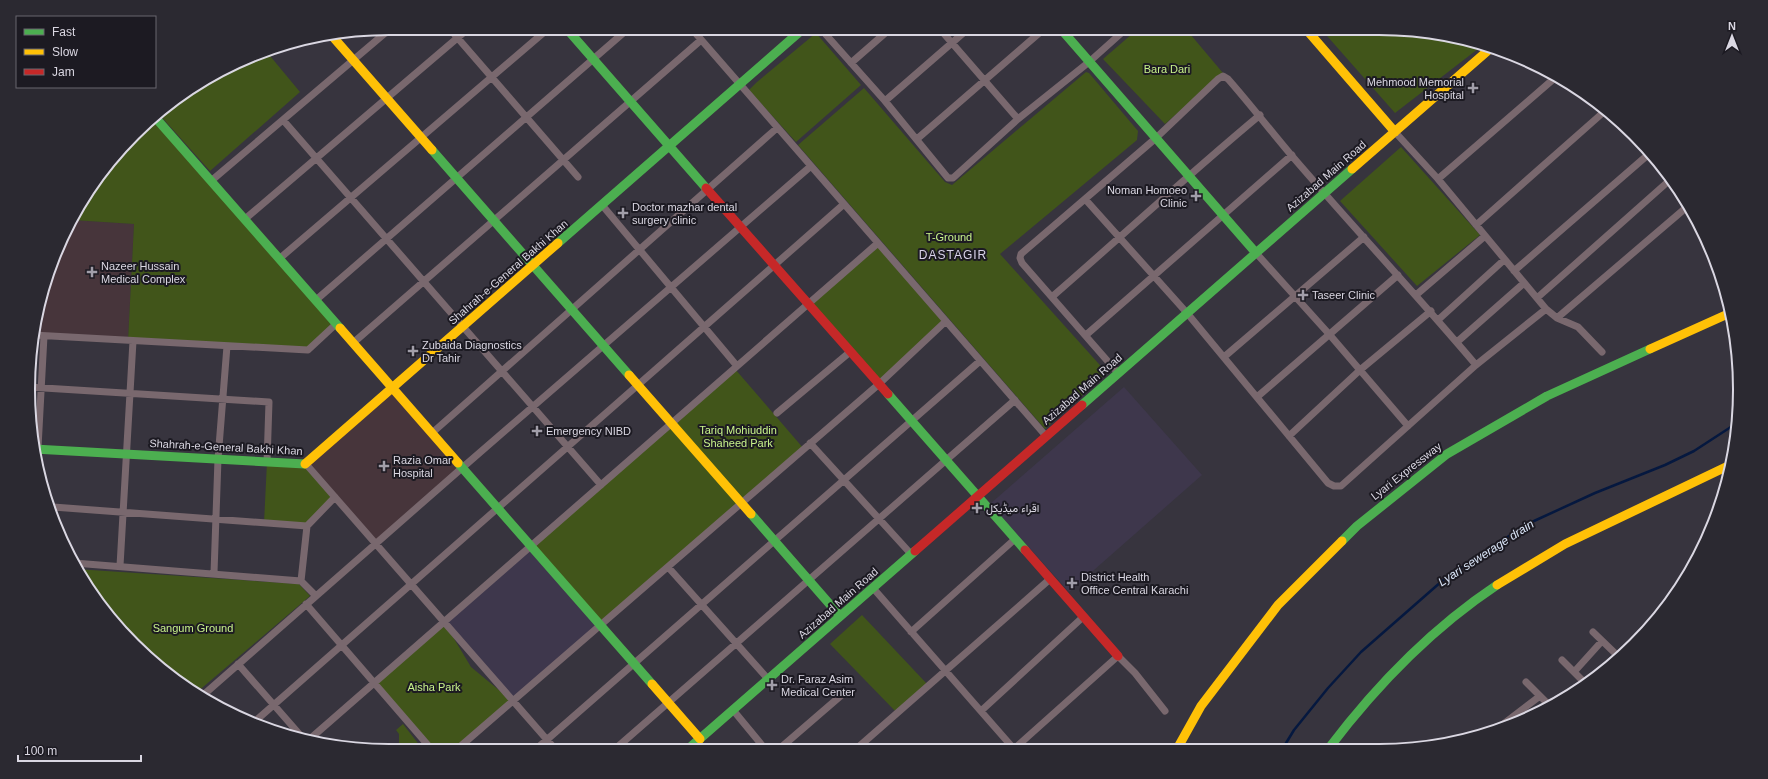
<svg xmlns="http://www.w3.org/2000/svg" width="1768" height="779" font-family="Helvetica,Vazirmatn,sans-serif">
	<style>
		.built { fill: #3e374c }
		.medical { fill: #47353b }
		.green { fill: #41551a }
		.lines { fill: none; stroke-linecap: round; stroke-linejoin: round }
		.stream { stroke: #05183f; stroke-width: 2.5 }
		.street { stroke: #79686e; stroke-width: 7 }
		.fast { stroke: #4caf50; stroke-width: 9 }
		.slow { stroke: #ffc107; stroke-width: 9 }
		.jam { stroke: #c62828; stroke-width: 9 }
		.poi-dot { fill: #a19ea9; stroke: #1c1a22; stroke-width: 1.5 }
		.labels { text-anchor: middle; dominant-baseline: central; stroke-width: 4; stroke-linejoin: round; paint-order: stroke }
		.park-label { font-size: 11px; fill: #c8f28b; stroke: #1c1a22 }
		.poi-label { font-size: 11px; fill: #dad7e2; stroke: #1c1a22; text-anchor: start }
		.street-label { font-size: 11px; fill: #dad7e2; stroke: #1c1a22 }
		.neighbourhood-label { font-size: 12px; letter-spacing: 1px; fill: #d9d3e9; stroke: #1c1a22 }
		.water-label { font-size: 12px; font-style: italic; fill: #d8e3f5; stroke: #1c1a22 }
		.rim { fill: none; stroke: #dad7e2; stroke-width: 2 }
	</style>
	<rect width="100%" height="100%" fill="#37343e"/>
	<path class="built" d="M 1124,387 L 1202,475 L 1069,592 L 990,504 Z
		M 531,546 L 601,625 L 512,701 L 444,622 Z"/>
	<path class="medical" d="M 72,220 L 134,224 L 128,341 L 33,335 L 35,319 Z
		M 393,388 L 462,468 L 375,544 L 306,464 Z"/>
	<path class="green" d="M 1139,28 L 1185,28 L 1223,73 L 1165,124 L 1103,59 Z
		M 1320,28 L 1379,28 L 1483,45 L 1395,113 Z
		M 816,33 L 861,85 L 796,142 L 749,90 L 757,82 Z
		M 266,51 L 300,92 L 210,171 L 158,113 L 209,76 Z
		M 1086,72 L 1089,73 L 1138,131 L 1137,140 L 1000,254 L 1107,373 L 1045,429 L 798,145 L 864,88 L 945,182 L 952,185 Z
		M 151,118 L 336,324 L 308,350 L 128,341 L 134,224 L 72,220 L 76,209 Z
		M 1401,147 L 1480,235 L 1417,286 L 1340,201 Z
		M 878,243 L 946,321 L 879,384 L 808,304 Z
		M 735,369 L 804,449 L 601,625 L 531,546 Z
		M 267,462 L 306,464 L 335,497 L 307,526 L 264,523 Z
		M 76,569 L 299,584 L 310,596 L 196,693 L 151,661 Z
		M 862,615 L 928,685 L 897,713 L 830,644 Z
		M 444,622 L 471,667 L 512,701 L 455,751 L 433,751 L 374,683 Z
		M 403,724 L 424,751 L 399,751 L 399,734 L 396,730 Z"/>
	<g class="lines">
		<path class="stream" d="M 1283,748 L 1294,730 L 1328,688 L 1361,652 L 1442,581 L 1499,542 L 1534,521 L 1595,493 L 1665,465 L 1694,451 L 1737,423"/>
		<path class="street" d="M 449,28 L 578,177
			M 691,28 L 1046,436
			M 820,28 L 885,101 L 948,178 L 953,178 L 1018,119
			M 939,28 L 1018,119 L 1089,62 L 1127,28
			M 851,63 L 891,28
			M 885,101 L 969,28
			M 283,120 L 601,485
			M 1395,132 L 1438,179 L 1546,309 L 1557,318 L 1578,327 L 1602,352
			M 917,139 L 1045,28
			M 1438,179 L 1557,76
			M 211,181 L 391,28
			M 1085,199 L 1187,313 L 1328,483 L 1334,486 L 1341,486 L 1476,365 L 1546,309
			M 602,205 L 737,366
			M 245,219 L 469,28
			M 1476,225 L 1606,110
			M 1256,253 L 1329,334 L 1408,426
			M 279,259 L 549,28
			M 1514,271 L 1650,153
			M 1416,295 L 1485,236
			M 1053,296 C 1122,236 1189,174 1260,115
			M 1537,298 L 1671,179
			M 316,300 L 629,28
			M 1557,318 L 1688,206
			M 1438,320 L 1504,260
			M 33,335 L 308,350 L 336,324
			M 1086,335 L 1292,155
			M 1457,342 L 1524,283
			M 353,343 L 701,40
			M 1224,357 L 1364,237
			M 1118,373 L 1022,263 L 1020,258 L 1021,254 L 1156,138 L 1218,79 L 1223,76 L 1228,79 C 1250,104 1270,130 1292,156 C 1352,226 1416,294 1476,365
			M 28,387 L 269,402 L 267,462
			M 1257,397 L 1398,275
			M 777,413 L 850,352
			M 432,433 L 777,128
			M 1289,436 L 1360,370 L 1431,311
			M 810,443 L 911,554
			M 306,464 L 556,750
			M 37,466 L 44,336
			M 53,507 L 307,526 L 335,497
			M 74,563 L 301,581 L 316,596
			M 120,566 L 133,341
			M 668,567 L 768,679
			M 214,573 L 218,459 L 227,346
			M 301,581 L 307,526
			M 873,588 L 1014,749
			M 306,604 L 433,751
			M 911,632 L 1015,539
			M 1593,632 L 1620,658
			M 1562,660 L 1585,683
			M 238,664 L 301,736
			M 1574,672 L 1602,641
			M 1526,682 L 1550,706
			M 201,697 L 462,468 L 811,166
			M 733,710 L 766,750
			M 981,711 L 1083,617
			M 253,723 L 844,204
			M 1502,725 L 1540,696
			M 311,738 L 878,243
			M 1014,749 L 1118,656 L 1135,673 L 1165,711
			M 614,750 L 1015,400
			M 778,750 L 844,693
			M 855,750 L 1050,579
			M 455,751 L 879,384 L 946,321
			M 534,751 L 980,361"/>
		<path class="fast" d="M 566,28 L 706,188
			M 1060,28 L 1256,253
			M 154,116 L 340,328
			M 432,150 L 629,375
			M 558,243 L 804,28
			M 888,394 L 1025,550
			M 1082,405 L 1352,169
			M 34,449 L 305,464
			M 458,463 L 652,684
			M 751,514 L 840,616
			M 1342,541 L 1357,526 L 1447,454 L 1547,396 L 1650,349
			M 1329,748 C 1376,686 1431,629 1497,585
			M 687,750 L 915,551"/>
		<path class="slow" d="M 1305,28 L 1395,132
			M 333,37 L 432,150
			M 1352,169 L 1492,47
			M 340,328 L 458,463
			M 1650,349 L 1730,313
			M 629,375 L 751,514
			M 305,464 L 558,243
			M 1497,585 L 1565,544 L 1730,465
			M 652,684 L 700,739
			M 1177,749 L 1201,706 L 1278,605 L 1342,541"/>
		<path class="jam" d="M 706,188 L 888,394
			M 1025,550 L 1118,656
			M 915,551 L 1082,405"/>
	</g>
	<g class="poi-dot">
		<path d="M1471 82h4v4h4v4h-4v4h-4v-4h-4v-4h4z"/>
		<path d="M1194 190h4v4h4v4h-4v4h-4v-4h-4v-4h4z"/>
		<path d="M621 207h4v4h4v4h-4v4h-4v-4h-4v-4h4z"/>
		<path d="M90 266h4v4h4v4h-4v4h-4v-4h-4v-4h4z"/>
		<path d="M1301 289h4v4h4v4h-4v4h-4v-4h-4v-4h4z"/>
		<path d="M411 345h4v4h4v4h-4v4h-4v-4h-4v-4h4z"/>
		<path d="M535 425h4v4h4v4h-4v4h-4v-4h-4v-4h4z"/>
		<path d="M382 460h4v4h4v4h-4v4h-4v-4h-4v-4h4z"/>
		<path d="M975 502h4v4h4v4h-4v4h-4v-4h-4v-4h4z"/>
		<path d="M1070 577h4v4h4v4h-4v4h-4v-4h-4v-4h4z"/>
		<path d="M770 679h4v4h4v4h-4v4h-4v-4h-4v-4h4z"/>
	</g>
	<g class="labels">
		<g class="park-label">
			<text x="1167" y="69">Bara Dari</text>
			<text x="949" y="237">T-Ground</text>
			<text x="738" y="430">Tariq Mohiuddin<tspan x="738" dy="13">Shaheed Park</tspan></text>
			<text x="193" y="628">Sangum Ground</text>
			<text x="434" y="687">Aisha Park</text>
		</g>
		<g class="poi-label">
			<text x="1464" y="82" text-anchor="end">Mehmood Memorial<tspan x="1464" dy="13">Hospital</tspan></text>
			<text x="1187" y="190" text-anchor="end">Noman Homoeo<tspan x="1187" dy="13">Clinic</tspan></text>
			<text x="632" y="207">Doctor mazhar dental<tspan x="632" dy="13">surgery clinic</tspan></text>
			<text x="101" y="266">Nazeer Hussain<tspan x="101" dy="13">Medical Complex</tspan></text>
			<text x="1312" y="295">Taseer Clinic</text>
			<text x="422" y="345">Zubaida Diagnostics<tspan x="422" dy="13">Dr Tahir</tspan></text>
			<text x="546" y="431">Emergency NIBD</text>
			<text x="393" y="460">Razia Omar<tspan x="393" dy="13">Hospital</tspan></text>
			<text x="986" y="508">اقراء میڈیکل</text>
			<text x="1081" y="577">District Health<tspan x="1081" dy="13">Office Central Karachi</tspan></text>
			<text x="781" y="679">Dr. Faraz Asim<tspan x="781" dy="13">Medical Center</tspan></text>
		</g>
		<g class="street-label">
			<text transform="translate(1326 176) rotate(-41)">Azizabad Main Road</text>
			<text transform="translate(508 272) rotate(-41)">Shahrah-e-General Bakhi Khan</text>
			<text transform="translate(1082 389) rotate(-41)">Azizabad Main Road</text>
			<text transform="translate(226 447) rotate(3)">Shahrah-e-General Bakhi Khan</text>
			<text transform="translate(1406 471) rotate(-38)">Lyari Expressway</text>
			<text transform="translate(838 603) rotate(-41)">Azizabad Main Road</text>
		</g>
		<g class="neighbourhood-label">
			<text x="953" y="255">DASTAGIR</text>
		</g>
		<g class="water-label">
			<text transform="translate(1486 553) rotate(-33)">Lyari sewerage drain</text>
		</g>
	</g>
	<path d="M0 0H1768V779H0ZM389 35H1379A354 354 0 0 1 1733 389V390A354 354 0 0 1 1379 744H389A354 354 0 0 1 35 390V389A354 354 0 0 1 389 35Z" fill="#2b2931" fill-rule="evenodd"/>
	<path class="rim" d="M389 35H1379A354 354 0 0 1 1733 389V390A354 354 0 0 1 1379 744H389A354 354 0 0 1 35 390V389A354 354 0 0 1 389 35Z"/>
	<rect x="16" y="16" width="140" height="72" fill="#1c1a22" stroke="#68666f"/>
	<rect x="24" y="29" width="20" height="6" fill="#4caf50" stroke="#68666f"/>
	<text x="52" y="36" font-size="12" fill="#dad7e2">Fast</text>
	<rect x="24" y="49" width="20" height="6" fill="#ffc107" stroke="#68666f"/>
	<text x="52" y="56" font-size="12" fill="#dad7e2">Slow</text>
	<rect x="24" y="69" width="20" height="6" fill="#c62828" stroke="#68666f"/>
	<text x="52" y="76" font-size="12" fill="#dad7e2">Jam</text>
	<g transform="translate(1732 36)" stroke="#1c1a22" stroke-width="3" paint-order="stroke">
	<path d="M0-3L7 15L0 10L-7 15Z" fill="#dad7e2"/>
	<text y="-6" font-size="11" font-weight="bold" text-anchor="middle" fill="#dad7e2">N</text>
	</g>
	<path d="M18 755v6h123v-6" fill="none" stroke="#dad7e2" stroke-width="2"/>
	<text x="24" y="755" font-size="12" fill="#dad7e2" stroke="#1c1a22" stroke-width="3" paint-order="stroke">100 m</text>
</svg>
